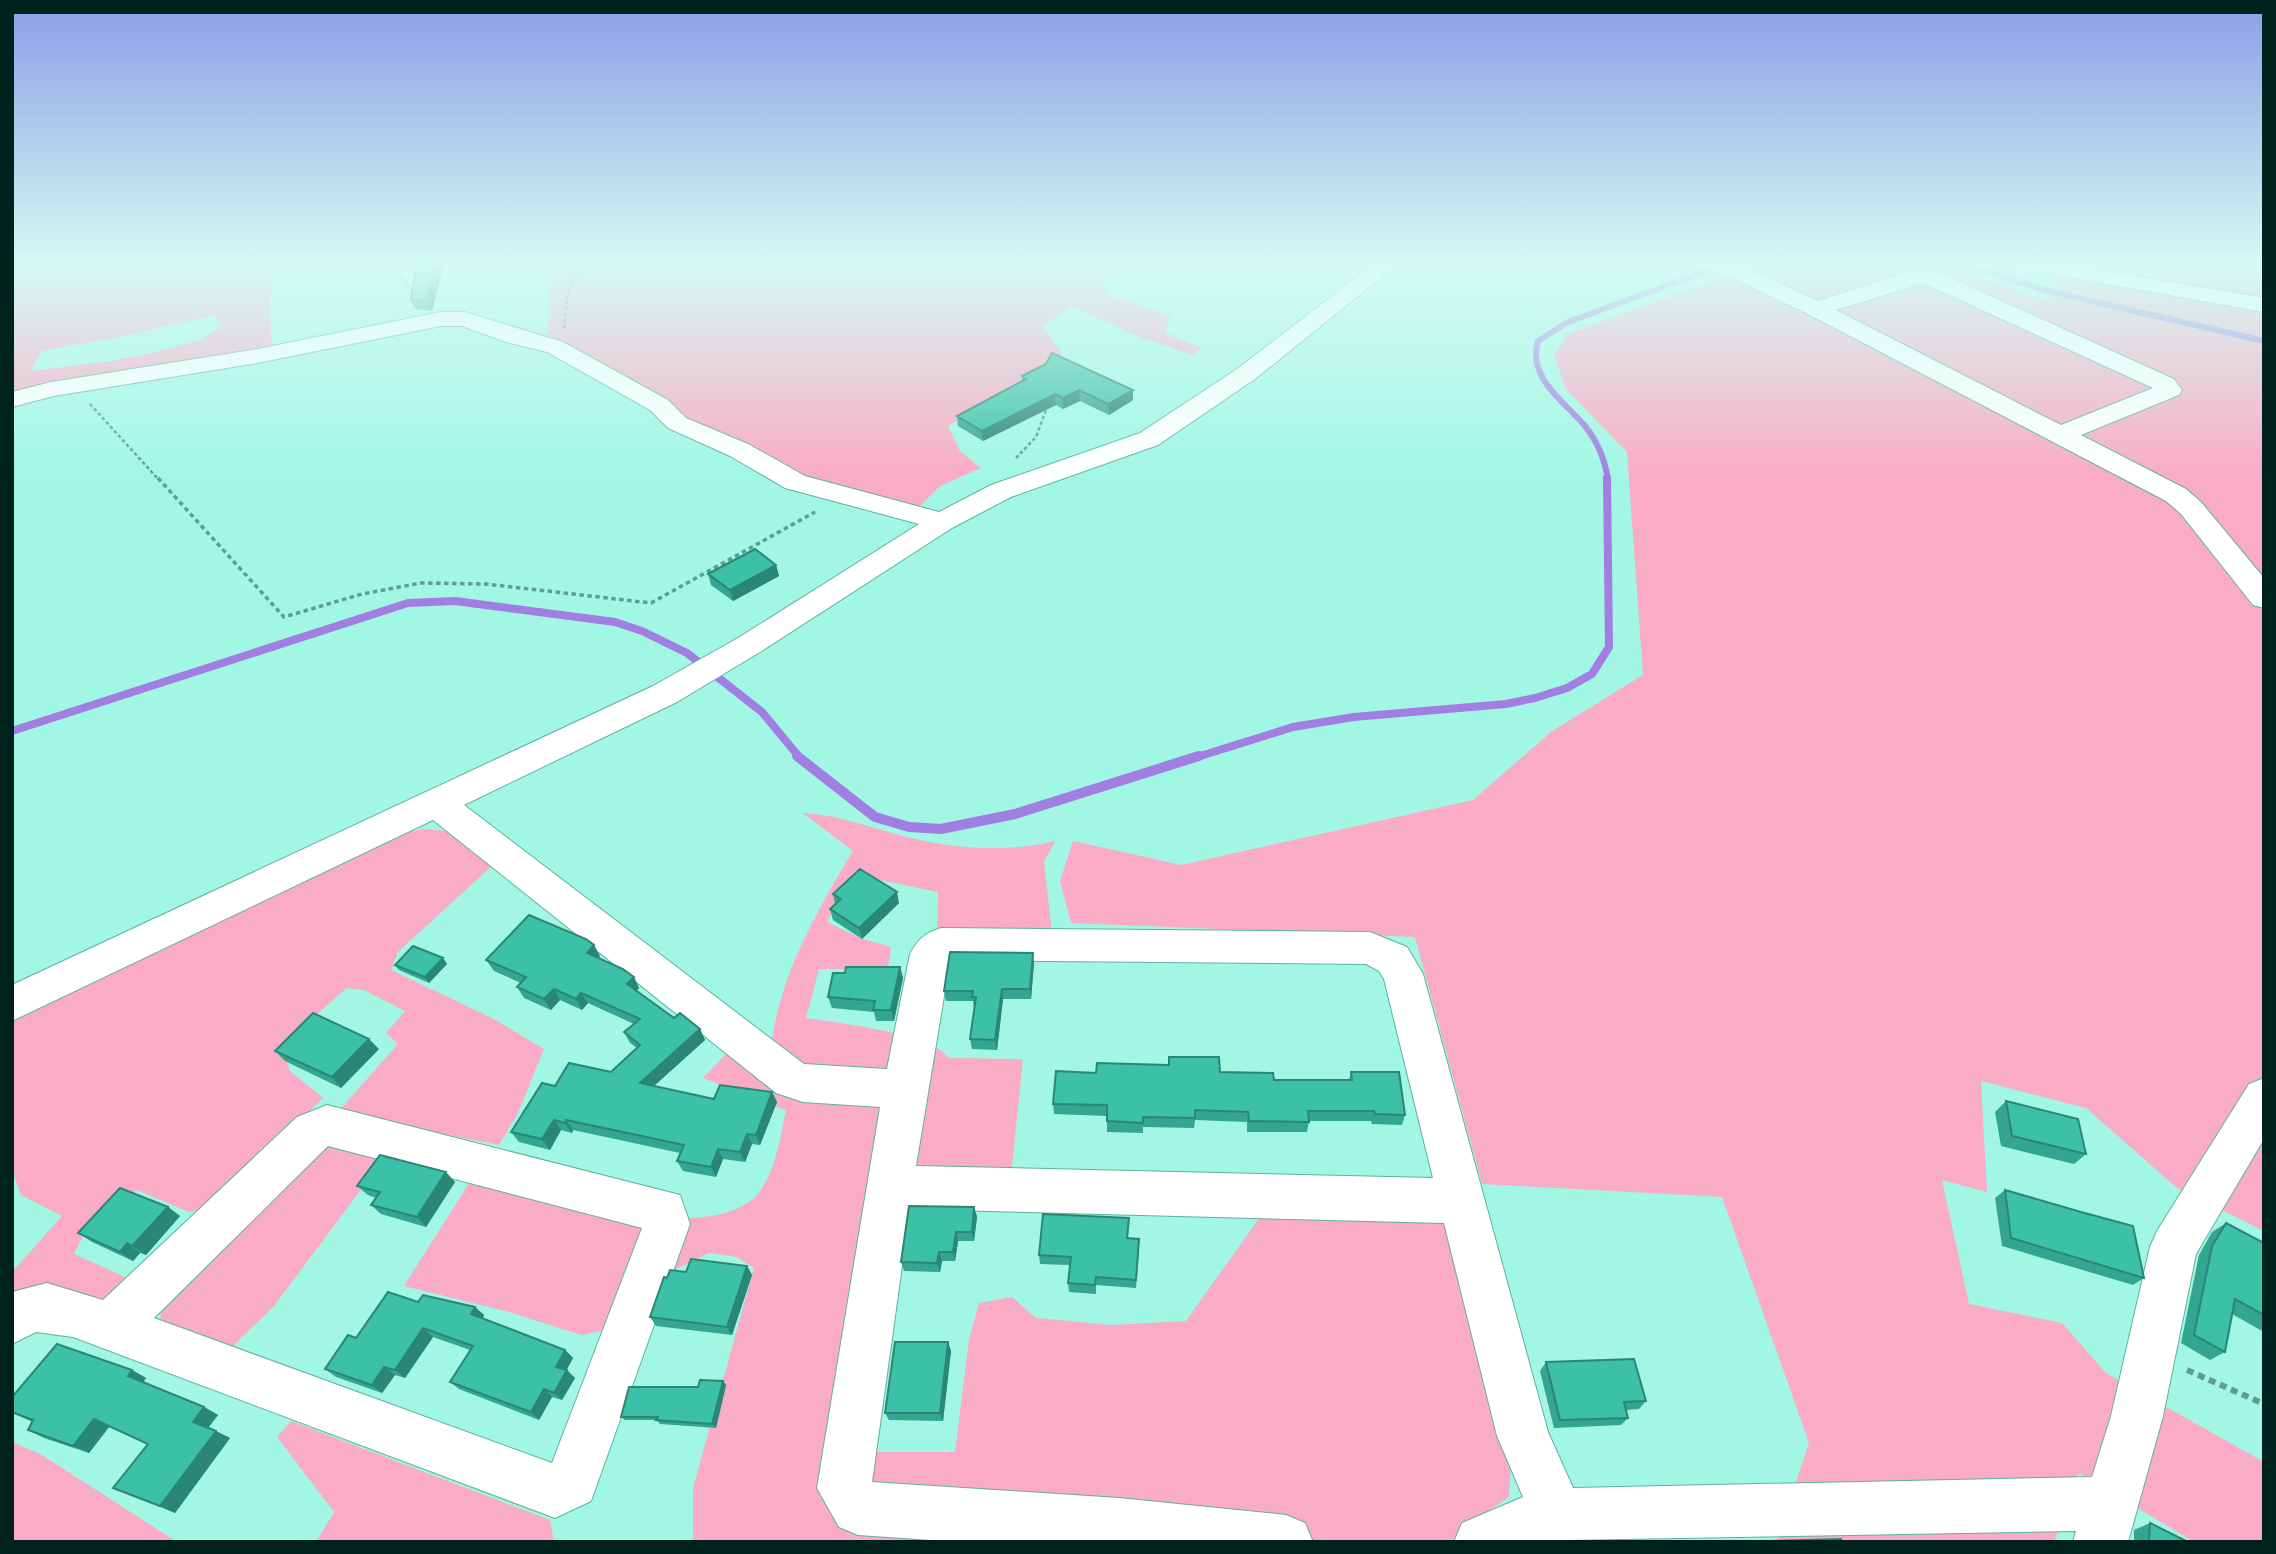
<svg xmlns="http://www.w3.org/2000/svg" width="2276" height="1554" font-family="'Source Serif 4',serif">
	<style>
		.green { fill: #faabc5; fill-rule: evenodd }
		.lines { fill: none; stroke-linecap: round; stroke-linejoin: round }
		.stream-far2 { stroke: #a17ee2; stroke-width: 6 }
		.stream-far1 { stroke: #a17ee2; stroke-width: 8 }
		.stream { stroke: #a17ee2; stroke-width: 10 }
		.minor-casing { stroke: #5db2a0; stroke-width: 2 }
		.path-far2 { stroke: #5e9d8f; stroke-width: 2.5; stroke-dasharray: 3.5 2.5; stroke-linecap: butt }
		.path-far1 { stroke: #5e9d8f; stroke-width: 3.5; stroke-dasharray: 4.5 3.5; stroke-linecap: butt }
		.path { stroke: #5e9d8f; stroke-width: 6; stroke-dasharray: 7 5; stroke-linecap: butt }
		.minor { fill: #fff; fill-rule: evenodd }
		.wall { fill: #34a590 }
		.shaded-wall { fill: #2a8676 }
		.building { fill: #3cc0a8; stroke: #2a8676; stroke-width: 2 }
	</style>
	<rect width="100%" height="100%" fill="#a2f7e4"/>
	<path class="green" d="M 12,260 L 280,260 C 266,284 271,317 272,345 L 12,395 ZM 214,315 L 221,327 L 200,340 L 156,352 L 111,361 L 31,371 L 41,351 L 120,337 Z
		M 552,260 L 1135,260 L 1103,282 L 1107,295 L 1170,315 L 1165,333 L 1202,348 L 1193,355 L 1144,339 L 1073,306 L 1042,326 L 1061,351 L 1060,362 L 948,426 L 960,451 L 981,468 L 940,486 L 917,509 L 803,478 L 683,420 L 549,339 L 547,334 Z
		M 1771,260 L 1930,260 L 2045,300 L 2060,276 L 2142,285 L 2155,271 L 2135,260 L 2264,260 L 2264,1231 L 2177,1188 L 2086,1108 L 1981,1081 L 1987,1192 L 1942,1180 L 1969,1304 L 2062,1323 L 2106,1373 L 2264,1462 L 2264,1542 L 2194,1542 L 2079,1473 L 2054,1542 L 1776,1542 L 1809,1443 L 1722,1197 L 1482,1184 L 1415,937 L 1071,923 L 1060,881 L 1073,841 L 1181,865 L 1473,800 L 1552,731 L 1643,675 L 1627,452 L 1566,389 L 1554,355 L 1570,333 Z
		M 803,813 C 840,815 871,828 907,837 C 955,849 1006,853 1055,841 L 1044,862 L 1052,932 L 937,931 L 938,892 L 861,876 L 837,900 L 827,922 L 862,939 L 891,947 L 888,969 L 819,969 L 806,1018 C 837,1023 932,1033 949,1058 L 1023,1059 L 1010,1185 L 910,1182 L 867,1452 L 955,1452 L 969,1339 L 979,1303 L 1012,1297 L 1036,1318 L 1112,1325 L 1186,1321 L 1260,1217 L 1444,1219 L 1459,1287 L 1511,1460 L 1509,1497 L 1464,1528 L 1450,1542 L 693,1542 L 693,1488 L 754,1268 L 737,1257 L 709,1253 L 674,1270 L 614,1328 L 581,1335 L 509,1312 L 404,1286 L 471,1180 C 537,1195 692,1243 749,1202 C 773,1186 781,1136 786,1110 L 703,1078 L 729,1051 L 772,1040 C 782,971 818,909 853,851 Z
		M 423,829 L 450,831 L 494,864 L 398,952 L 391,970 L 494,1019 L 544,1049 L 518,1113 L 499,1145 L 337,1113 L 398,1044 L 386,1033 L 405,1011 L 364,990 L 347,988 L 308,1022 L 284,1053 L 290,1071 L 323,1098 L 210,1209 L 189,1212 L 137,1190 L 86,1230 L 74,1254 L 136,1282 L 110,1303 L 12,1302 L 12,1272 L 62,1216 L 21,1195 L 12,1170 L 12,1014 L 391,836 Z
		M 326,1145 L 383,1160 L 274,1306 L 233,1346 L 161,1321 L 159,1297 Z
		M 291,1421 L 550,1520 L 554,1542 L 316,1542 L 334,1512 L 277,1437 Z
		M 12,1442 L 42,1455 L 177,1542 L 12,1542 Z"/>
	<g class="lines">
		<path class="stream-far2" d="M 1953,260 L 2044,290 L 2264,341
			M 1608,480 C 1605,460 1598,442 1585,426 C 1564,401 1527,378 1538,341 L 1568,322 L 1736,260"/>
		<path class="stream-far1" d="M 12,731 L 408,603 L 455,601 L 615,622 L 642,631 L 687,653 L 762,712 L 800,758
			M 1194,758 L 1293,727 L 1354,717 L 1506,704 L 1535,698 L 1567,688 L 1592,674 L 1609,647 L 1607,478"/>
		<path class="stream" d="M 797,756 L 875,817 L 909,827 L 941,829 L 1015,814 L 1199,756"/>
		<g class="minor-casing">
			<path id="minor" d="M 1379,260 L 1403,260 L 1255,379 L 1158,445 L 1011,497 L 952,528 L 760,652 L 677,702 L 464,805 L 804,1064 L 887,1069 L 910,954 C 918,939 925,933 941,928 L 1370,932 L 1407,947 L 1423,974 L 1548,1432 L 1573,1488 L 2092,1477 L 2111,1416 L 2150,1247 L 2157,1231 L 2249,1084 L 2264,1078 L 2264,1139 L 2196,1254 L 2163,1416 L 2128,1542 L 2073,1542 L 2076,1531 L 1454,1542 L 1462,1523 L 1523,1497 L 1497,1436 L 1444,1223 L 910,1209 L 872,1482 L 1119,1498 L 1286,1515 L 1305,1523 L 1313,1542 L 960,1542 L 858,1535 L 839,1527 L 817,1488 L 880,1107 L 803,1102 L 776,1093 L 433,820 L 12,1021 L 12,985 L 653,686 L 738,638 L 919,524 L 785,488 L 730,456 L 668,428 L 650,410 L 547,352 L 506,342 L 462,326 L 441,326 L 257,363 L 54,396 L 12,407 L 12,392 L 51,382 L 257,349 L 441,312 L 465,312 L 563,342 L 668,400 L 686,418 L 748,444 L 805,476 L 939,512 L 991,485 L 1140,433 L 1237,369 ZM 950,960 L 1366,964 L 1379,971 L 1384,979 L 1433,1178 L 916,1166 Z
				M 1702,260 L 1729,260 L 1818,301 L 1910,271 L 1935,271 L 2174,379 L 2182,390 L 2179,395 L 2081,435 L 2186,489 L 2201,502 L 2264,578 L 2264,608 L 2253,605 L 2181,514 L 2166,501 L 1808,314 L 1705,265 ZM 1923,283 L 2153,388 L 2061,425 L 1836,310 Z
				M 1996,260 L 2041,260 L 2264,298 L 2264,312 L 2007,266 Z
				M 327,1105 L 680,1195 L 690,1224 L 591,1501 L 555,1518 L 73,1337 L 36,1332 L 12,1344 L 12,1292 L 47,1283 L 103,1300 L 297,1117 ZM 328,1146 L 642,1228 L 552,1463 L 154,1318 Z"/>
		</g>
		<path class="path-far2" d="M 393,260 L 400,276 L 415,294
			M 564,328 L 568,292 L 584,260
			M 90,404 L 159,480
			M 1016,458 L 1036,437 L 1046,410"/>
		<path class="path-far1" d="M 158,478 L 284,617 L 362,594 L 421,583 L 486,584 L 651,603 L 815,512"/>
		<path class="path" d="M 2187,1370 L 2264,1404"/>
		<use href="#minor" class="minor"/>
	</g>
	<path class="wall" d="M 417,260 L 432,311 L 415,309 L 411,300 Z
		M 1022,376 L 1133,400 L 1109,415 L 1080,401 L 1063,409 L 1056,405 L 983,441 L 958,426 L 957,416 L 1022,381 Z
		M 776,565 L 779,576 L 733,601 L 711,585 L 708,574 Z
		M 833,894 L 899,903 L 862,939 L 833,920 L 830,909 L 835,904 Z
		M 600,956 L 598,958 L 634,977 L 639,988 L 636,991 L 674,1018 L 700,1029 L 705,1040 L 654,1086 L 714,1099 L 772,1092 L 777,1102 L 760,1145 L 752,1144 L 745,1162 L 723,1159 L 716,1177 L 683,1171 L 677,1161 L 680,1153 L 573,1130 L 572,1133 L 561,1130 L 550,1150 L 519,1142 L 511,1132 L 555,1086 L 611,1072 L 637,1048 L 630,1043 L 624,1032 L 634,1024 L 588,1003 L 582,1010 L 560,1000 L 551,1010 L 524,998 L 517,987 L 521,983 L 494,971 L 486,960 Z
		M 443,958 L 447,964 L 429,983 L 399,970 L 395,965 Z
		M 1034,963 L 1031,999 L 1003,999 L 997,1050 L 972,1049 L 970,1039 L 974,1008 L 973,1001 L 946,1001 L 944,991 Z
		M 900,967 L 903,978 L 894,1021 L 876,1021 L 874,1012 L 832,1008 L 828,997 L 845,973 Z
		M 379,1049 L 341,1088 L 285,1061 L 275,1051 Z
		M 1220,1072 L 1274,1080 L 1349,1080 L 1351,1072 L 1405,1115 L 1402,1125 L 1372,1124 L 1371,1121 L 1309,1121 L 1307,1132 L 1247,1132 L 1247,1122 L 1195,1120 L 1194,1128 L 1143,1127 L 1143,1133 L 1107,1132 L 1107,1116 L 1054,1114 L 1053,1104 L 1096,1073 Z
		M 2006,1101 L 2086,1154 L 2074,1164 L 2001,1146 L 1995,1112 Z
		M 455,1182 L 426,1227 L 381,1214 L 371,1205 L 376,1198 L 368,1195 L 357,1186 Z
		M 2005,1190 L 2144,1278 L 2133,1285 L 2002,1246 L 1995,1198 Z
		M 168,1207 L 180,1216 L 146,1255 L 140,1253 L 133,1261 L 92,1242 L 78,1233 Z
		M 974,1207 L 977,1217 L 974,1241 L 958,1241 L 955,1261 L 942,1261 L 940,1272 L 904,1271 L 901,1262 Z
		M 1129,1218 L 1128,1238 L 1139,1248 L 1136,1288 L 1096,1285 L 1096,1294 L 1069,1292 L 1068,1283 L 1070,1265 L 1040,1264 L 1039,1255 Z
		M 2226,1223 L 2264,1243 L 2264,1332 L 2232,1314 L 2225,1352 L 2210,1360 L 2181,1343 L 2199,1255 L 2212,1232 Z
		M 747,1266 L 752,1275 L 732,1335 L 656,1326 L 650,1317 L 667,1278 L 686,1272 Z
		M 418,1302 L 475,1307 L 484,1315 L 483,1318 L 565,1350 L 573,1358 L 566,1370 L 575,1378 L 562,1400 L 552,1397 L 539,1420 L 459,1389 L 450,1382 L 470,1350 L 433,1337 L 405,1378 L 395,1375 L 382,1393 L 336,1377 L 325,1369 L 356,1338 Z
		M 948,1342 L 951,1351 L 943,1421 L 889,1420 L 885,1413 Z
		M 1546,1362 L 1646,1401 L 1639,1409 L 1626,1410 L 1628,1418 L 1621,1425 L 1554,1428 L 1540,1371 Z
		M 132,1370 L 146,1378 L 143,1382 L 204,1407 L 218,1415 L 208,1428 L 230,1438 L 175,1513 L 113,1488 L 148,1444 L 109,1427 L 89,1453 L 44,1438 L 28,1430 L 33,1422 L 12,1413 L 12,1397 Z
		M 723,1381 L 726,1385 L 716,1428 L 660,1424 L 657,1420 L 625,1420 L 621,1417 L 698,1387 Z
		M 2150,1523 L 2188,1542 L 2134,1542 L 2134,1530 Z"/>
	<path class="shaded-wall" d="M 439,260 L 445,260 L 432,311 L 427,301 Z
		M 1079,390 L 1080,401 L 1063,409 L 1063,398 Z
		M 1133,390 L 1133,400 L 1109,415 L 1108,404 Z
		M 1055,394 L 1056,405 L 983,441 L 982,431 Z
		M 776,565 L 779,576 L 733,601 L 730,590 Z
		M 897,892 L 899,903 L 862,939 L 859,928 Z
		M 594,945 L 600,956 L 593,964 L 587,953 Z
		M 1033,953 L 1034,963 L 1031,999 L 1030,989 Z
		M 443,958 L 447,964 L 429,983 L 425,977 Z
		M 900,967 L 903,978 L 894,1021 L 891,1010 Z
		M 634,977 L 639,988 L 633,995 L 627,984 Z
		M 554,989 L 560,1000 L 551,1010 L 544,999 Z
		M 1002,989 L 1003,999 L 997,1050 L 995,1040 Z
		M 581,993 L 588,1003 L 582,1010 L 576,999 Z
		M 700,1029 L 705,1040 L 646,1093 L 640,1083 Z
		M 369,1039 L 379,1049 L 341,1088 L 332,1077 Z
		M 772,1092 L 777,1102 L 760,1145 L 756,1135 Z
		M 554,1120 L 561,1130 L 550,1150 L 542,1139 Z
		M 566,1120 L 573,1130 L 572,1133 L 565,1123 Z
		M 747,1134 L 752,1144 L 745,1162 L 740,1152 Z
		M 718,1149 L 723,1159 L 716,1177 L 711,1167 Z
		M 446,1172 L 455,1182 L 426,1227 L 417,1217 Z
		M 168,1207 L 180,1216 L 146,1255 L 132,1246 Z
		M 974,1207 L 977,1217 L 974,1241 L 972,1232 Z
		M 956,1232 L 958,1241 L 955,1261 L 953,1252 Z
		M 127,1243 L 140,1253 L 133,1261 L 120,1252 Z
		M 939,1252 L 942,1261 L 940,1272 L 937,1263 Z
		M 747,1266 L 752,1275 L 732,1335 L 727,1327 Z
		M 475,1307 L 484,1315 L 480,1322 L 471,1314 Z
		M 423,1328 L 433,1337 L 405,1378 L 395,1370 Z
		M 948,1342 L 951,1351 L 943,1421 L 940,1413 Z
		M 565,1350 L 573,1358 L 564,1375 L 556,1367 Z
		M 384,1367 L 395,1375 L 382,1393 L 372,1385 Z
		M 132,1370 L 146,1378 L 142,1384 L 128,1376 Z
		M 567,1370 L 575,1378 L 562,1400 L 554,1393 Z
		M 723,1381 L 726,1385 L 716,1428 L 712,1424 Z
		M 544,1389 L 552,1397 L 539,1420 L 531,1412 Z
		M 204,1407 L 218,1415 L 207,1429 L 193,1422 Z
		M 94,1419 L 109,1427 L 89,1453 L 73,1446 Z
		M 216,1431 L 230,1438 L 175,1513 L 160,1506 Z"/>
	<path class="building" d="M 417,260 L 439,260 L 427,301 L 411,300 Z
		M 1052,353 L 1133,390 L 1108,404 L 1079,390 L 1063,398 L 1055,394 L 982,431 L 957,416 L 1026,379 L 1022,376 L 1046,364 Z
		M 755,549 L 776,565 L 730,590 L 708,574 Z
		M 860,869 L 897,892 L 859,928 L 830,909 L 841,899 L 833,894 Z
		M 529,915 L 586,939 L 594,945 L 587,953 L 623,969 L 634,977 L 627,984 L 674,1018 L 680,1013 L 700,1029 L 640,1083 L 714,1099 L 720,1085 L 772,1092 L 756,1135 L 747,1134 L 740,1152 L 718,1149 L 711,1167 L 677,1161 L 684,1145 L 566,1120 L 565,1123 L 554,1120 L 542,1139 L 511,1132 L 542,1083 L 555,1086 L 569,1063 L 611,1072 L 640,1045 L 624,1032 L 640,1019 L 581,993 L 576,999 L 554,989 L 544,999 L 517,987 L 526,977 L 486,960 Z
		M 413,946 L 443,958 L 425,977 L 395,965 Z
		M 950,952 L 1033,953 L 1030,989 L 1002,989 L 995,1040 L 970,1039 L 976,997 L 972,997 L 973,991 L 944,991 Z
		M 846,967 L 900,967 L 891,1010 L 873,1010 L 875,1001 L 828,997 L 833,973 L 845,973 Z
		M 313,1013 L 369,1039 L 332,1077 L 275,1051 Z
		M 1169,1057 L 1219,1057 L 1220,1072 L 1273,1073 L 1274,1080 L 1352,1080 L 1351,1072 L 1399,1072 L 1405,1115 L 1375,1114 L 1374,1111 L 1308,1111 L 1309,1122 L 1249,1121 L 1248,1112 L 1195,1110 L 1195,1118 L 1143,1117 L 1143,1123 L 1107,1121 L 1107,1105 L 1053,1104 L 1056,1071 L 1096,1073 L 1097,1063 L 1169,1065 Z
		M 2006,1101 L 2078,1119 L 2086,1154 L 2012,1136 Z
		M 380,1155 L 446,1172 L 417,1217 L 371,1205 L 380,1192 L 357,1186 Z
		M 120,1188 L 168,1207 L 132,1246 L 127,1243 L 120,1252 L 78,1233 Z
		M 2005,1190 L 2081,1212 L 2133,1226 L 2144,1278 L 2011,1238 Z
		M 909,1206 L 974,1207 L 972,1232 L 956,1232 L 953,1252 L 939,1252 L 937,1263 L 901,1262 Z
		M 1043,1214 L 1129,1218 L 1127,1238 L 1139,1239 L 1136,1280 L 1096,1277 L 1095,1285 L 1068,1283 L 1071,1257 L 1039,1255 Z
		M 2226,1223 L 2264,1243 L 2264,1315 L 2235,1299 L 2225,1352 L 2194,1335 L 2212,1246 Z
		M 691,1259 L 747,1266 L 727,1327 L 650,1317 L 664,1277 L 667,1278 L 670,1270 L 686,1272 Z
		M 388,1292 L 418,1302 L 423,1295 L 475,1307 L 471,1314 L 565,1350 L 556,1367 L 567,1370 L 554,1393 L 544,1389 L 531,1412 L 450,1382 L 473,1346 L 423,1328 L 395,1370 L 384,1367 L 372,1385 L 325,1369 L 348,1335 L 356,1338 Z
		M 895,1342 L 948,1342 L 940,1413 L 885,1413 Z
		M 57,1344 L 132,1370 L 128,1376 L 204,1407 L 193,1422 L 216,1431 L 160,1506 L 113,1488 L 148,1444 L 94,1419 L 73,1446 L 28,1430 L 33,1420 L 12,1412 L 12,1397 Z
		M 1634,1359 L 1646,1401 L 1624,1402 L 1628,1418 L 1560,1420 L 1546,1362 Z
		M 700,1380 L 723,1381 L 712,1424 L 656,1420 L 658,1417 L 621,1417 L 629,1387 L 698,1387 Z
		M 2150,1523 L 2188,1542 L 2149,1542 Z
		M 1841,1539 L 1842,1542 L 1769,1541 Z"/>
	<linearGradient id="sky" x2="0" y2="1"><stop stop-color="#8b9ee6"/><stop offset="0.55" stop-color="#d5fbf3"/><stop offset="1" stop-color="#d5fbf3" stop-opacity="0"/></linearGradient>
	<rect width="2276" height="477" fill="url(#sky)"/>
	<rect width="2276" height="1554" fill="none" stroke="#00221c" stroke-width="28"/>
</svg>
